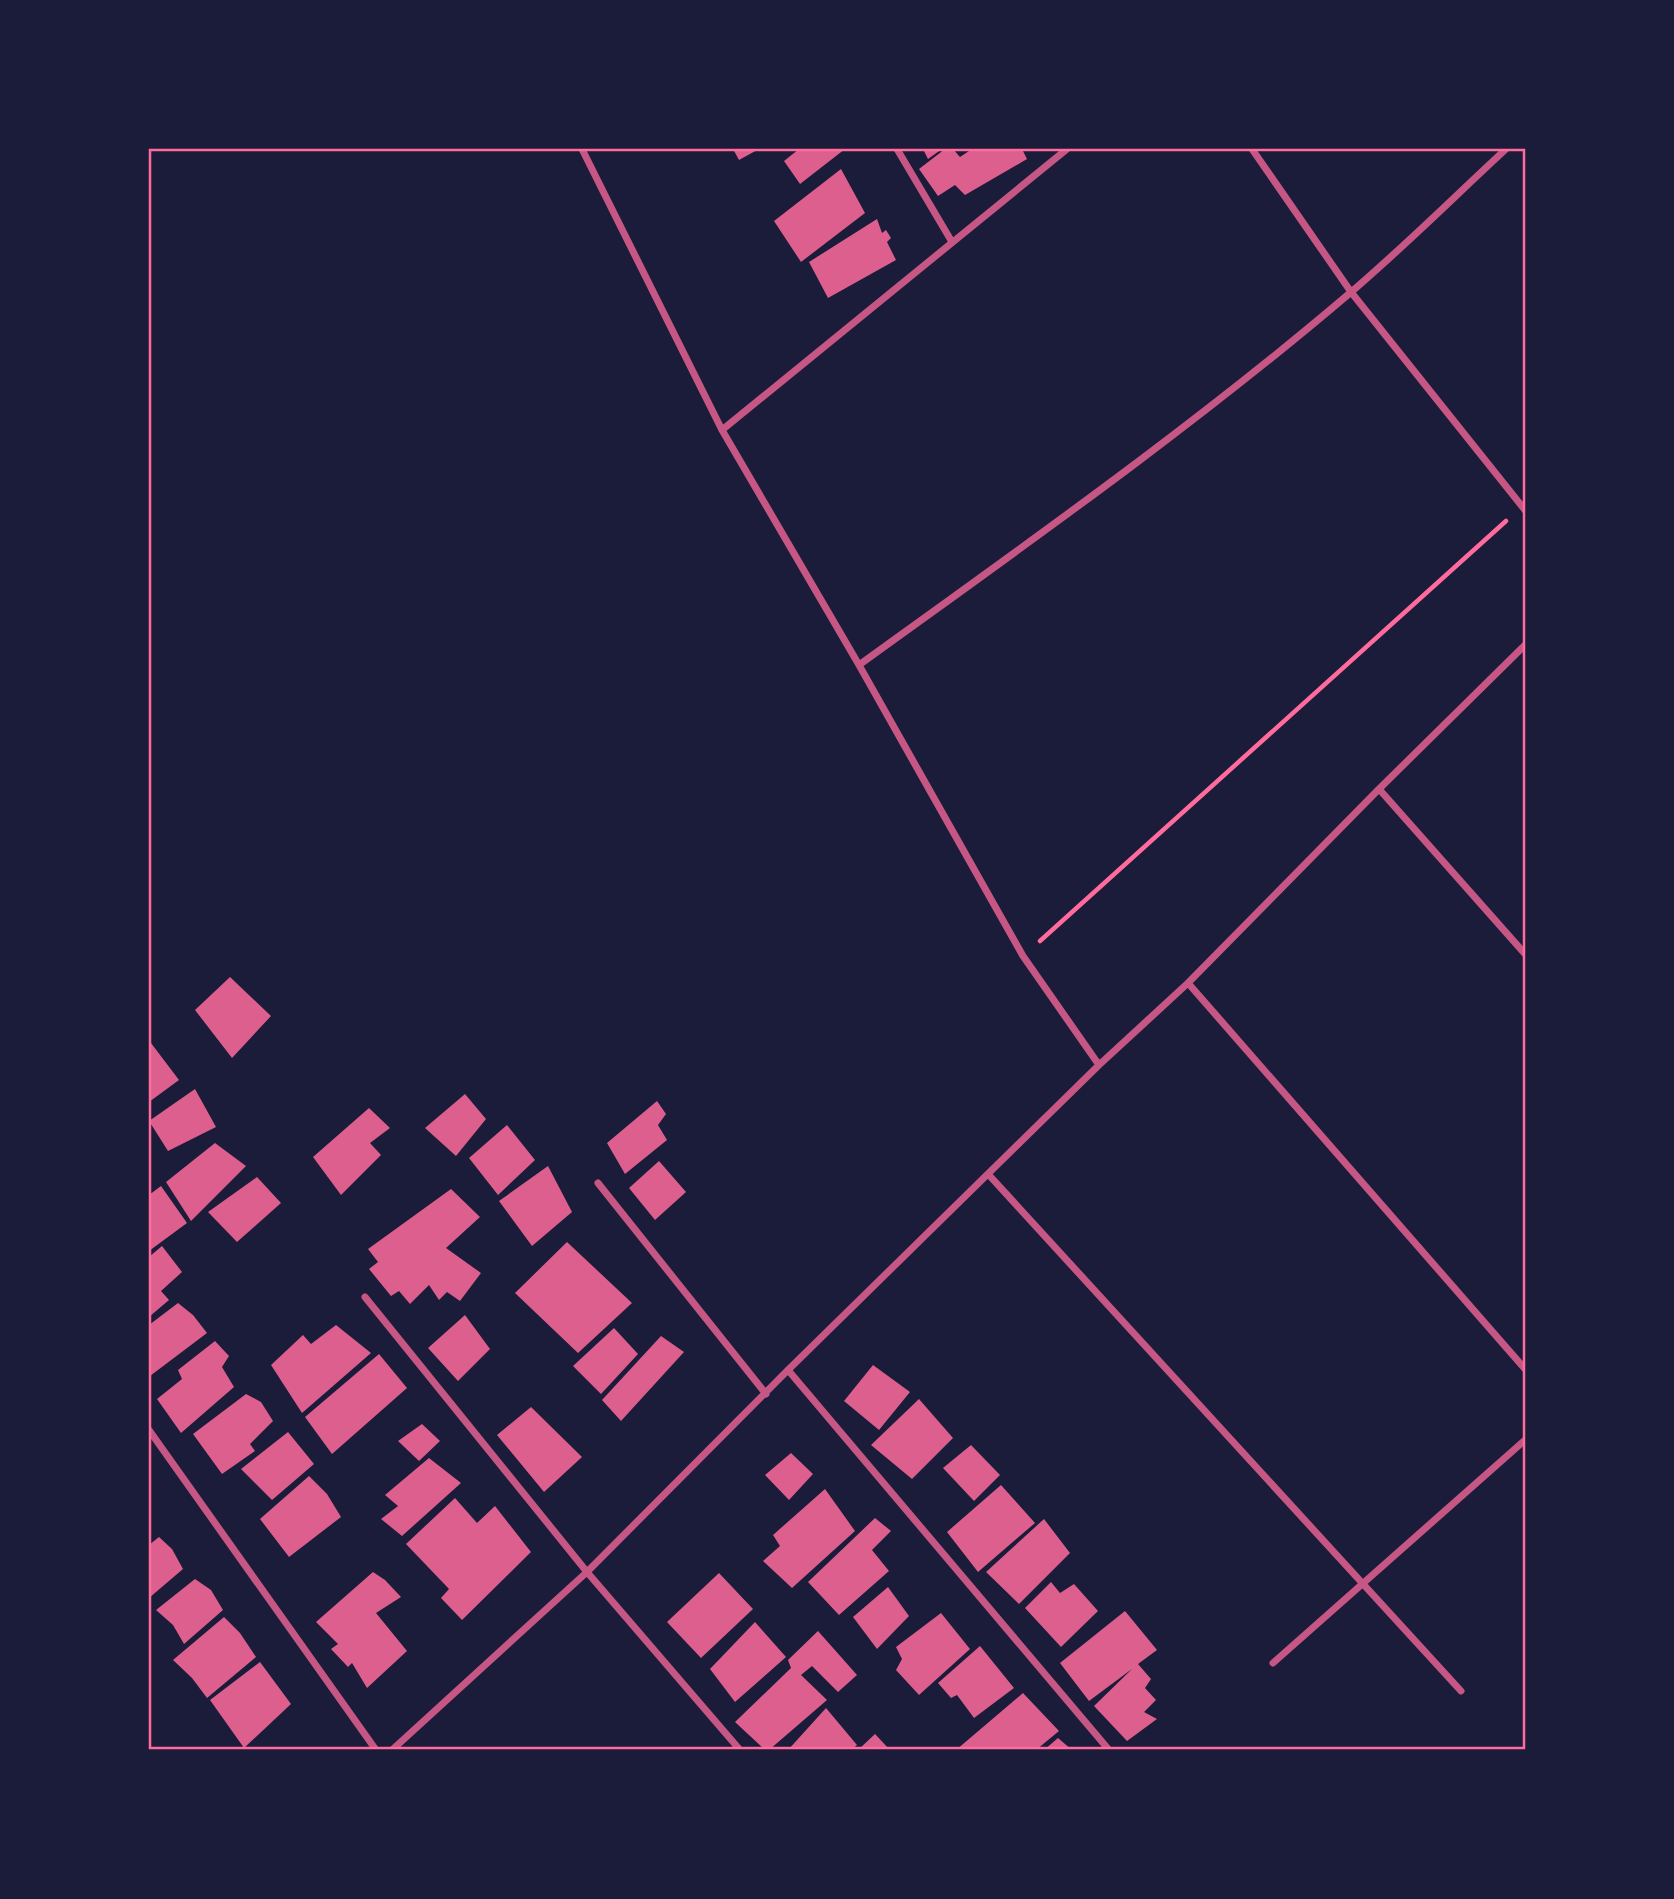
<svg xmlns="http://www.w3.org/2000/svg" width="1674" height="1899" font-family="Mulish,sans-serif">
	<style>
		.building { fill: #dd5f8e }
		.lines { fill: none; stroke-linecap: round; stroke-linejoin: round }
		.path { stroke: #ff6b9d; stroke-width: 4.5 }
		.minor { stroke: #c65784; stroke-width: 7 }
		.neatline { fill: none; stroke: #ff6b9d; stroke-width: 2.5 }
	</style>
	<rect width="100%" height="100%" fill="#1b1b3a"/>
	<path class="building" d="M 733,149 L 759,149 L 739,160 Z
		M 799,149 L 845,149 L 800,184 L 784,161 Z
		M 923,149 L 942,149 L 928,159 Z
		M 945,149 L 953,149 L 960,157 L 972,149 L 1022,149 L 1027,159 L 965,195 L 955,185 L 938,196 L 919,169 Z
		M 841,169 L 865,213 L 801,262 L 774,221 Z
		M 877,219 L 882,233 L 886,230 L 891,238 L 887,242 L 896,260 L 828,298 L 809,262 Z
		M 230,977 L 271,1016 L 232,1058 L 195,1010 Z
		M 151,1043 L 179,1080 L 149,1102 L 149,1045 Z
		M 195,1089 L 216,1127 L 168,1151 L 149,1121 Z
		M 465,1094 L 486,1119 L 456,1156 L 425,1128 Z
		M 657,1101 L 666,1114 L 658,1125 L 667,1140 L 625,1174 L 607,1143 Z
		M 369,1108 L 390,1128 L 370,1143 L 381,1155 L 341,1195 L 313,1157 Z
		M 507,1125 L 535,1160 L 498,1195 L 469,1158 Z
		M 215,1143 L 246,1166 L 191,1221 L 166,1182 Z
		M 659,1161 L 686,1192 L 655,1220 L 629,1188 Z
		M 548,1166 L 572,1212 L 532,1246 L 499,1201 Z
		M 257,1177 L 281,1203 L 237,1242 L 208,1212 Z
		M 161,1186 L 187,1223 L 149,1251 L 149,1195 Z
		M 451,1189 L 480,1217 L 446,1248 L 481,1273 L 460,1301 L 447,1292 L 439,1300 L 429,1285 L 410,1304 L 399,1291 L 391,1296 L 369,1269 L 378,1262 L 368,1249 Z
		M 567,1242 L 632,1303 L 578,1353 L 515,1293 Z
		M 162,1246 L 182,1272 L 161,1291 L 169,1300 L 149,1317 L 149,1257 Z
		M 178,1303 L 193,1315 L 207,1333 L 150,1376 L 149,1325 Z
		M 465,1315 L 490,1349 L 458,1381 L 428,1348 Z
		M 336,1325 L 371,1353 L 302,1413 L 271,1365 L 303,1335 L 311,1344 Z
		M 614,1328 L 638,1354 L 601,1394 L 573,1366 Z
		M 661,1336 L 684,1352 L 621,1421 L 602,1400 Z
		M 215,1341 L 229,1356 L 222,1367 L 234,1387 L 181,1433 L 157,1399 L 182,1379 L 178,1370 Z
		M 379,1354 L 407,1388 L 332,1454 L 305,1417 Z
		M 873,1365 L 910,1392 L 879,1430 L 844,1401 Z
		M 246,1394 L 261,1402 L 273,1421 L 250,1444 L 255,1451 L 222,1474 L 193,1434 Z
		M 919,1399 L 953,1438 L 912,1479 L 871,1445 Z
		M 531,1407 L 582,1457 L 544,1492 L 497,1435 Z
		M 422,1424 L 440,1441 L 419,1461 L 398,1441 Z
		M 288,1432 L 314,1464 L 272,1500 L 241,1469 Z
		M 971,1445 L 1000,1475 L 974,1501 L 943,1468 Z
		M 791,1453 L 813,1474 L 789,1500 L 765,1475 Z
		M 429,1458 L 461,1483 L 402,1536 L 381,1519 L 398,1506 L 385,1495 Z
		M 309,1476 L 327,1494 L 341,1517 L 289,1557 L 260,1519 Z
		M 1001,1485 L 1035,1523 L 978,1572 L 947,1532 Z
		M 825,1489 L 855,1531 L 792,1588 L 763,1561 L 780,1546 L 773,1535 Z
		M 455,1498 L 477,1523 L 495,1506 L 531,1552 L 462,1620 L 441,1598 L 449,1589 L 406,1544 Z
		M 875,1518 L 891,1531 L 872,1550 L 889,1571 L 839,1615 L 808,1582 Z
		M 1044,1519 L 1070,1553 L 1019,1604 L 986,1572 Z
		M 159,1537 L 172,1549 L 183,1569 L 149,1598 L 149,1545 Z
		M 373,1572 L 385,1580 L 401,1597 L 376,1613 L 407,1651 L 367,1688 L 352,1663 L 348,1667 L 331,1649 L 338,1644 L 316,1622 Z
		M 719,1573 L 753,1609 L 701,1658 L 667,1622 Z
		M 195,1579 L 211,1590 L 223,1610 L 184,1644 L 173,1625 L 156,1610 Z
		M 1051,1582 L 1060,1593 L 1074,1584 L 1098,1611 L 1061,1647 L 1025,1608 Z
		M 888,1587 L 909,1616 L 877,1649 L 853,1617 Z
		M 1125,1611 L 1157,1650 L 1138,1664 L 1151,1679 L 1145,1688 L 1156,1700 L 1144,1712 L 1157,1719 L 1127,1741 L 1094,1706 L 1132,1669 L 1089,1701 L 1060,1663 Z
		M 941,1613 L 970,1649 L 919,1695 L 896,1670 L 902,1659 L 896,1647 Z
		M 224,1617 L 240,1633 L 256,1657 L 207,1698 L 192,1678 L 173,1660 Z
		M 755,1622 L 786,1657 L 735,1702 L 710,1669 Z
		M 818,1631 L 857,1675 L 838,1692 L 812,1666 L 801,1675 L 827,1700 L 769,1750 L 765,1750 L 735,1722 L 791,1668 L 788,1660 Z
		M 980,1646 L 1014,1688 L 974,1718 L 957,1695 L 951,1698 L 938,1683 Z
		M 260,1662 L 291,1704 L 244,1748 L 210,1700 Z
		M 1023,1693 L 1059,1731 L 1036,1750 L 956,1750 Z
		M 826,1708 L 857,1745 L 851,1750 L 788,1750 Z
		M 875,1734 L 890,1750 L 858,1750 Z
		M 1058,1738 L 1072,1750 L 1044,1750 Z"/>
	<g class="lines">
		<path class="path" d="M 1040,941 L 1506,521"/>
		<path class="minor" d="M 582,149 L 722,430 L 859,665 L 1023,956 L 1099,1065
			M 897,149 L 952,242
			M 1252,149 L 1351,292 L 1525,510
			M 722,430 L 1067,149
			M 859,665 C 1025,545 1194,426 1350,293 C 1404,247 1454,197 1506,149
			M 1379,789 L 1525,954
			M 1188,983 L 1525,1369
			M 988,1174 L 1461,1691
			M 598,1183 L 766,1394
			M 365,1297 L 587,1572 L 740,1750
			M 788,1370 L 1109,1750
			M 149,1430 L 376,1750
			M 1273,1663 L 1525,1440
			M 392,1750 L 587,1572 L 788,1370 L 1099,1065 L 1188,983 L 1379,789 L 1525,645"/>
	</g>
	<rect width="1674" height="1899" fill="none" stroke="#1b1b3a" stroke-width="301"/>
	<rect x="150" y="150" width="1374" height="1598" class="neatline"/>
</svg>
